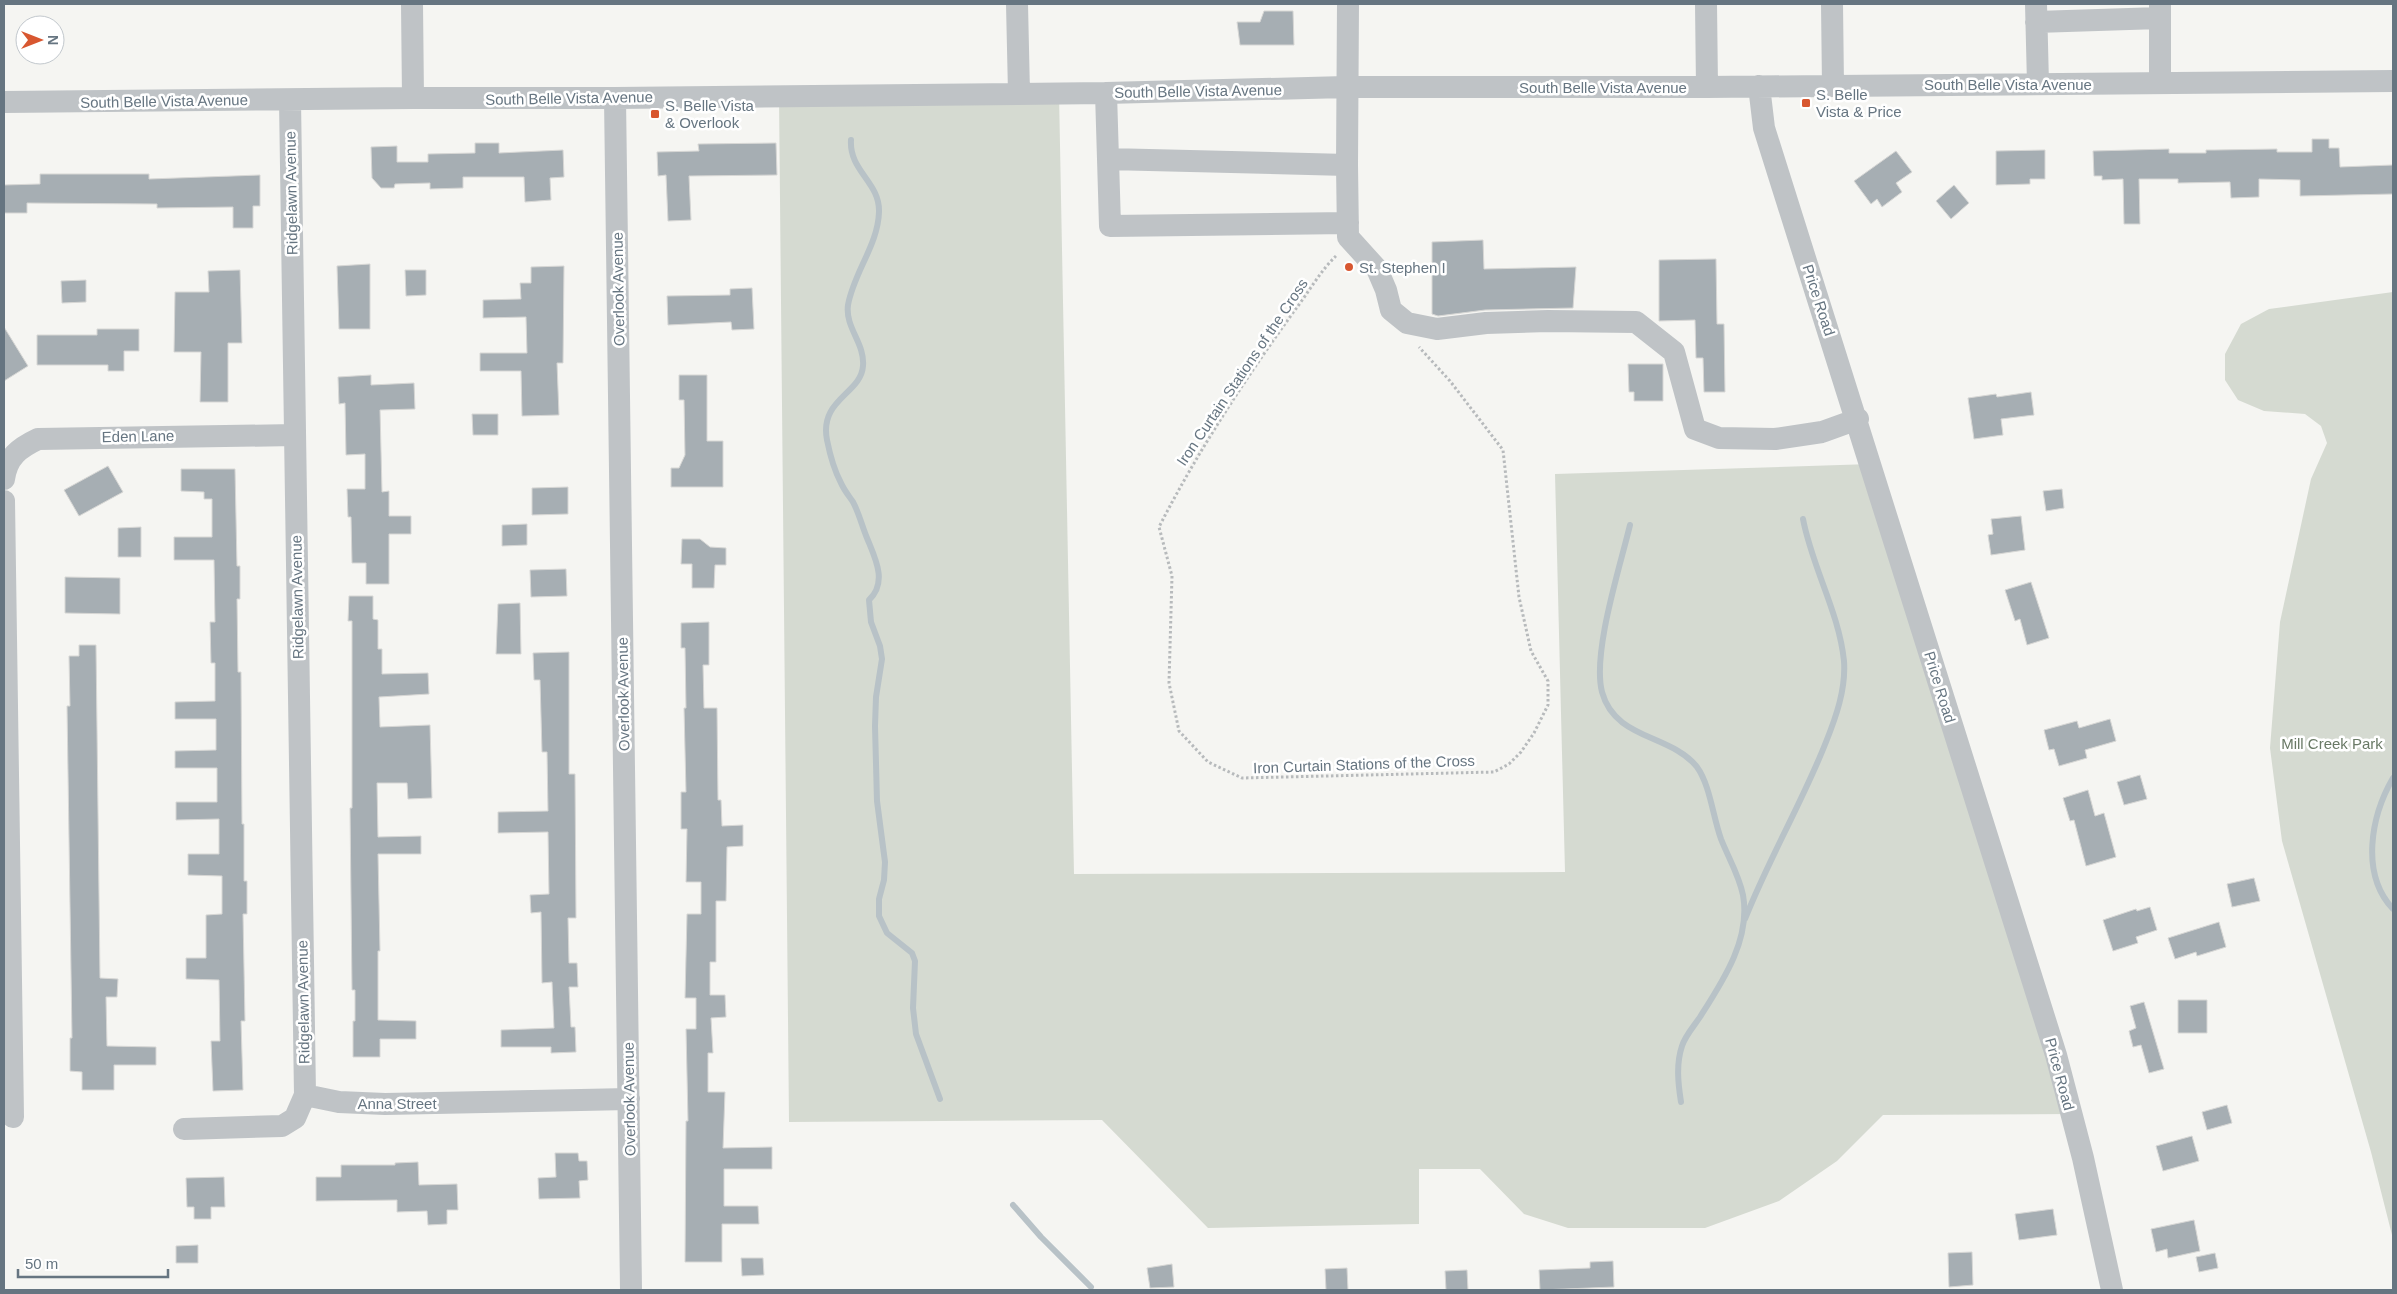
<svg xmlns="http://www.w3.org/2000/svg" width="2397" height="1294" font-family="Arial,sans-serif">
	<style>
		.green { fill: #d5dad1 }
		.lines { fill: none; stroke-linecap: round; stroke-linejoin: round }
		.stream { stroke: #b8c2c7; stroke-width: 6 }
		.building { fill: #a6aeb3; stroke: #d7d7d5 }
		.path { stroke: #b7babc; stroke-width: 3; stroke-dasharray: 2.5 2.5; stroke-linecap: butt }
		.minor { stroke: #bfc3c6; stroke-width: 22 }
		.poi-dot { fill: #d85730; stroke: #fff; stroke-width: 2 }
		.labels { text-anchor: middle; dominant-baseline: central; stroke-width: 5; stroke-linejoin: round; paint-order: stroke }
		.street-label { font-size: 15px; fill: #667581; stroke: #fff }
		.poi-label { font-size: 15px; fill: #667581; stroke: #fff; text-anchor: start }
		.park-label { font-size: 15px; fill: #697965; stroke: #fff }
	</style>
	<rect width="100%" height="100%" fill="#f5f5f2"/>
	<path class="green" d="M 1059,93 L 1074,874 L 1565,872 L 1555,474 L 1871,464 L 2071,1114 L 1883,1115 L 1837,1161 L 1779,1201 L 1705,1228 L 1568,1228 L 1524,1214 L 1480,1169 L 1419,1169 L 1419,1224 L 1208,1228 L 1102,1120 L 789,1122 L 779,96 Z
		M 2393,292 L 2393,1239 L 2371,1152 L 2282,841 L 2270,748 L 2280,622 L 2311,479 L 2327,443 L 2321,426 L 2305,414 L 2264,411 L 2238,400 L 2225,380 L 2225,354 L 2241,324 L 2269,309 Z"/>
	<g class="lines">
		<path class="stream" d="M 851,140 C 849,171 880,182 879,212 C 878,245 854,272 848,305 C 845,328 865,343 863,366 C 861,394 819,399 827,440 C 830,455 834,470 841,483 C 844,490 849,496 853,502 C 859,513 862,526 867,538 C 875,558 888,582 869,600 L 871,622 L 880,646 L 882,659 L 876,697 L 875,726 L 877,801 L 885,862 L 884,880 L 879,899 L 879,916 L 887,933 L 912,953 L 915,961 L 913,1008 L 916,1034 L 940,1099
			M 1630,525 C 1620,567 1592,653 1602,692 C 1615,740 1671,734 1697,767 C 1710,785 1713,817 1721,839 C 1728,857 1739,875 1743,895 C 1751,939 1723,981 1700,1017 C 1694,1026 1685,1036 1682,1046 C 1676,1064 1678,1083 1681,1102
			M 2393,778 C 2371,816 2360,874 2393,909
			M 1745,919 C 1769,858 1802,803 1826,742 C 1836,717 1846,689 1844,661 C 1839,612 1812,567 1803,519
			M 1013,1205 L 1041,1237 L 1091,1287"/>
	</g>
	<path class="building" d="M 1264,11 L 1293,11 L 1294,45 L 1240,45 L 1237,22 L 1260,22 Z
		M 2312,139 L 2329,139 L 2329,148 L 2339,148 L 2340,167 L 2393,165 L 2393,194 L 2300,196 L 2300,180 L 2259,179 L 2259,197 L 2231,198 L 2230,182 L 2178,183 L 2178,179 L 2139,179 L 2140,224 L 2124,224 L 2123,179 L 2102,180 L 2102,176 L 2094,176 L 2093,151 L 2169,149 L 2169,153 L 2206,153 L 2206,150 L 2215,150 L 2277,149 L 2277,152 L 2312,152 Z
		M 475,143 L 499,143 L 499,153 L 563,150 L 564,177 L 550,178 L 551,200 L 525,202 L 524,177 L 463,177 L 463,188 L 430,189 L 430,183 L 395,184 L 394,188 L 381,188 L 372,178 L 371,147 L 397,146 L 397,162 L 428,162 L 428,154 L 475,153 Z
		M 776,143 L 777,175 L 689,176 L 691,220 L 668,221 L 666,175 L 658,176 L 657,152 L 699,151 L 698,144 Z
		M 2045,150 L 2045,179 L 2030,179 L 2030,184 L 1996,185 L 1996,151 Z
		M 1896,151 L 1912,172 L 1896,183 L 1902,192 L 1882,207 L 1877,199 L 1871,204 L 1854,181 Z
		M 40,174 L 149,174 L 149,179 L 260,175 L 260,206 L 253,206 L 253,228 L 233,228 L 233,207 L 157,208 L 157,204 L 27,203 L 27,213 L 4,213 L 4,185 L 40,184 Z
		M 1954,185 L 1969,203 L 1951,219 L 1936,201 Z
		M 1483,240 L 1484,269 L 1576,267 L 1573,308 L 1485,310 L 1438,316 L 1432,314 L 1432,242 Z
		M 1716,259 L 1717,324 L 1724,324 L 1725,392 L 1704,392 L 1703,358 L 1696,358 L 1695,320 L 1659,321 L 1659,260 Z
		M 370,264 L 370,329 L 339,329 L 337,266 Z
		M 564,266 L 563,363 L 557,363 L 559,415 L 522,416 L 521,371 L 480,371 L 480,353 L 527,353 L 526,317 L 483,318 L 483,300 L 521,299 L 520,283 L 531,283 L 531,267 Z
		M 240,270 L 242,343 L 228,343 L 228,402 L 200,402 L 201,352 L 174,352 L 175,292 L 209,292 L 208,271 Z
		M 405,270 L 426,270 L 426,295 L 406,296 Z
		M 86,280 L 86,302 L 62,303 L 61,281 Z
		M 752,288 L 754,329 L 732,330 L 731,322 L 668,325 L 667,296 L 730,295 L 730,289 Z
		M 4,327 L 28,366 L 4,381 Z
		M 97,329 L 139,329 L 139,351 L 124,351 L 124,371 L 108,371 L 108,365 L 37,365 L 37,335 L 97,335 Z
		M 1628,364 L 1663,364 L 1663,401 L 1634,401 L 1634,392 L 1629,392 Z
		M 371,375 L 371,385 L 414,383 L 415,409 L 380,410 L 382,492 L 389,491 L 389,516 L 411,516 L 411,534 L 389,534 L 389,584 L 366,584 L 366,563 L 352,563 L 351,517 L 348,517 L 347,489 L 365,489 L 365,454 L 346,455 L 345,403 L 339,404 L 338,377 Z
		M 679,375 L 707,375 L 707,441 L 723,441 L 723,487 L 671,487 L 671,468 L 679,468 L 685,455 L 684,400 L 679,400 Z
		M 2031,392 L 2034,415 L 2001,419 L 2003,435 L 1974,439 L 1968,398 L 1996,394 L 1997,397 Z
		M 472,414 L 498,414 L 498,435 L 473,435 Z
		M 108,466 L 123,492 L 79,516 L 64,490 Z
		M 181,469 L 235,469 L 237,566 L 240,566 L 240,599 L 237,599 L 238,672 L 241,672 L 242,824 L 244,824 L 244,881 L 247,881 L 247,914 L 243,914 L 245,1021 L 241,1021 L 243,1090 L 213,1091 L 211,1041 L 220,1041 L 219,980 L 186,979 L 186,958 L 206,958 L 206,915 L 222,914 L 222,876 L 188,875 L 188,854 L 219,854 L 219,819 L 176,820 L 176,802 L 217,802 L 217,768 L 175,768 L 175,751 L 216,750 L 216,719 L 175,719 L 175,702 L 215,701 L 215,663 L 211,663 L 210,622 L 215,622 L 214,560 L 174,560 L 174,537 L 212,537 L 212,499 L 204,499 L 204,492 L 181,491 Z
		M 568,487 L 568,514 L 532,515 L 532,488 Z
		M 2062,489 L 2064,508 L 2046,511 L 2043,491 Z
		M 2021,516 L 2025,550 L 1991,555 L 1988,535 L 1993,534 L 1991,519 Z
		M 527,524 L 527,545 L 502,546 L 502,525 Z
		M 141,527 L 141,557 L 118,557 L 118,528 Z
		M 682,539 L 700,539 L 710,547 L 726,548 L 726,565 L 715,565 L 714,588 L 692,588 L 692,564 L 681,564 Z
		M 566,569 L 567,596 L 531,597 L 530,570 Z
		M 65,577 L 120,578 L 120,614 L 65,613 Z
		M 2031,582 L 2049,638 L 2027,645 L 2020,619 L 2015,621 L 2005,590 Z
		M 349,596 L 373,596 L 373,619 L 378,620 L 378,649 L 382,649 L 382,674 L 428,673 L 429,694 L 379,697 L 380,727 L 430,725 L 432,798 L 408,799 L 407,783 L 377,783 L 378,837 L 421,836 L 421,854 L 378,854 L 380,951 L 378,951 L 378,1020 L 416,1021 L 416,1039 L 380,1039 L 380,1057 L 353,1057 L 353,1021 L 355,1021 L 355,990 L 352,990 L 350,808 L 352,808 L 352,621 L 348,621 Z
		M 520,603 L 521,654 L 496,654 L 498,604 Z
		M 709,622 L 709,665 L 703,665 L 704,708 L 717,708 L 718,800 L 721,800 L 722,826 L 743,825 L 743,846 L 727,847 L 726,901 L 716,901 L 716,962 L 710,962 L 710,995 L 725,995 L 726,1017 L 711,1018 L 713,1053 L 708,1053 L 708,1092 L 725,1092 L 723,1148 L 772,1147 L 772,1169 L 724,1169 L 724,1206 L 758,1206 L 759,1224 L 722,1224 L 722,1262 L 685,1262 L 686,1121 L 688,1121 L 686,1029 L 696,1029 L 696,998 L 685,998 L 687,914 L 701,914 L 701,882 L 686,882 L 687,829 L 681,829 L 681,792 L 686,792 L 684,708 L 686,708 L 685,648 L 681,648 L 681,623 Z
		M 79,645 L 96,645 L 100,978 L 118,979 L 117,997 L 106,997 L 107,1046 L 156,1047 L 156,1065 L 114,1065 L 114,1090 L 82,1090 L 82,1072 L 70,1071 L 70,1038 L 72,1038 L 67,706 L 70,706 L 69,656 L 79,656 Z
		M 569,652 L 569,774 L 575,774 L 576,918 L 568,918 L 569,963 L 577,963 L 578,987 L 569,987 L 571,1027 L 575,1027 L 576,1052 L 551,1053 L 551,1047 L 501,1047 L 501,1030 L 554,1028 L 552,982 L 542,983 L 541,912 L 531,913 L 530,895 L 549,894 L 548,832 L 498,833 L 498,812 L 548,811 L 547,752 L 542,752 L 540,680 L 534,680 L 533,653 Z
		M 2110,719 L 2116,741 L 2085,750 L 2087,758 L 2059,766 L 2054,749 L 2049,750 L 2044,730 L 2077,721 L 2079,728 Z
		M 2140,775 L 2147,799 L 2124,805 L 2117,782 Z
		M 2088,790 L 2095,816 L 2104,813 L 2116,857 L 2086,866 L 2074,820 L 2070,821 L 2063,798 Z
		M 2254,878 L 2260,901 L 2232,907 L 2227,884 Z
		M 2150,907 L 2157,930 L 2136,937 L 2138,943 L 2113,951 L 2103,920 L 2136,909 L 2137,911 Z
		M 2219,922 L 2226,947 L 2197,956 L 2196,952 L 2175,959 L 2168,938 Z
		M 2178,1000 L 2207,1000 L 2207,1033 L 2178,1033 Z
		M 2144,1002 L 2164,1069 L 2149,1073 L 2141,1045 L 2133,1047 L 2129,1031 L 2136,1028 L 2130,1006 Z
		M 2227,1105 L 2232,1123 L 2207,1130 L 2202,1112 Z
		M 2192,1136 L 2199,1161 L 2163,1171 L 2156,1146 Z
		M 555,1153 L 578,1153 L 579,1161 L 587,1161 L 588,1180 L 579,1181 L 580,1198 L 539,1199 L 538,1178 L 556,1177 Z
		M 418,1162 L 419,1185 L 457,1184 L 458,1210 L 447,1210 L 447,1224 L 428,1225 L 427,1211 L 397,1212 L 397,1200 L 316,1201 L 316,1177 L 341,1177 L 341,1165 L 395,1165 L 395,1163 Z
		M 224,1177 L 225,1207 L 211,1207 L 211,1219 L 194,1219 L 194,1207 L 187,1207 L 186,1178 Z
		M 2053,1209 L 2057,1235 L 2019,1240 L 2015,1214 Z
		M 2194,1220 L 2200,1251 L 2168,1258 L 2167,1249 L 2156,1252 L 2151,1229 Z
		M 198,1245 L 198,1263 L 176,1263 L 176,1246 Z
		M 1972,1252 L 1973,1285 L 1949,1287 L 1948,1253 Z
		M 2215,1253 L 2218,1268 L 2199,1272 L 2196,1257 Z
		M 741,1258 L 763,1258 L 764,1275 L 742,1276 Z
		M 1613,1261 L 1614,1287 L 1540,1290 L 1539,1270 L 1590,1268 L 1590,1262 Z
		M 1172,1264 L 1174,1287 L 1150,1288 L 1147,1268 Z
		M 1347,1268 L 1348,1290 L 1326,1290 L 1325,1269 Z
		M 1467,1270 L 1468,1290 L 1446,1290 L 1445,1271 Z"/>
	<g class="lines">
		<path class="path" d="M 1336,256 C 1321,270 1308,293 1295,310 C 1245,379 1198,451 1159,527 L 1172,576 L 1169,683 L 1179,731 L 1208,762 L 1242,778 L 1494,772 L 1509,764 L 1521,752 L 1534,733 L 1548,705 L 1548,681 L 1531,651 L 1519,597 L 1503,450 L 1450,381 L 1419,347"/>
		<path class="minor" d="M 412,4 L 413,98
			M 1017,4 L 1019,93
			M 1706,4 L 1707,87
			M 1832,4 L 1833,86
			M 2036,4 L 2038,84
			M 2160,4 L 2160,83
			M 2036,22 L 2160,18
			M 1759,86 L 1764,128 L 2056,1055 L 2083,1158 L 2112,1290
			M 1106,93 L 1108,159 L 1347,165 L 1348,4
			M 615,98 L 631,1290
			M 4,102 L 413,98 L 615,98 L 1106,93 L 1346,87 L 1707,87 L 2393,81
			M 1108,159 L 1110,226 L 1348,223
			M 1347,165 L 1348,237 L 1377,269 L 1386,290 L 1391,310 L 1407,323 L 1437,329 L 1486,323 L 1548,321 L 1636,322 L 1674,352 L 1695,429 L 1719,438 L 1775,439 L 1822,432 L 1858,419
			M 4,479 C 7,457 19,448 38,439 L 295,435
			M 4,501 L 13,1117
			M 305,1095 L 339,1102 L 385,1104 L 629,1099
			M 184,1129 L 282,1126 L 295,1118 L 305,1095 L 290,100"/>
	</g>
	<g class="poi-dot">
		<rect x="1801" y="98" width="10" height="10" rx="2.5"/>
		<rect x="650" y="109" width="10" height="10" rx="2.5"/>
		<circle cx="1349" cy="267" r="5"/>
	</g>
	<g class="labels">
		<g class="street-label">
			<text x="2008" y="84">South Belle Vista Avenue</text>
			<text x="1603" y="87">South Belle Vista Avenue</text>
			<text transform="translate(1198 91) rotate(-1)">South Belle Vista Avenue</text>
			<text transform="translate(569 98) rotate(-1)">South Belle Vista Avenue</text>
			<text transform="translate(164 101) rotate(-1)">South Belle Vista Avenue</text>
			<text transform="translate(291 193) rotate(-91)">Ridgelawn Avenue</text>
			<text transform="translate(618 289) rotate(-91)">Overlook Avenue</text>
			<text transform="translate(1819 300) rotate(72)">Price Road</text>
			<text transform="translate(1242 372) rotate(-56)">Iron Curtain Stations of the Cross</text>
			<text transform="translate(138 436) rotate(-1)">Eden Lane</text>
			<text transform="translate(297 597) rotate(-91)">Ridgelawn Avenue</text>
			<text transform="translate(1940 687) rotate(73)">Price Road</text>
			<text transform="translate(623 694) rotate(-91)">Overlook Avenue</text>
			<text transform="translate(1364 764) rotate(-2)">Iron Curtain Stations of the Cross</text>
			<text transform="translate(303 1002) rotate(-91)">Ridgelawn Avenue</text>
			<text transform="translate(2060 1074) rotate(75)">Price Road</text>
			<text transform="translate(629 1099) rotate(-91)">Overlook Avenue</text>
			<text x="397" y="1103">Anna Street</text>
		</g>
		<g class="poi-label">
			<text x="1816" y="94">S. Belle<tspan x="1816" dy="17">Vista &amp; Price</tspan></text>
			<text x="665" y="105">S. Belle Vista<tspan x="665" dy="17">&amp; Overlook</tspan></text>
			<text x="1359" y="267">St. Stephen I</text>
		</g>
		<g class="park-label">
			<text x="2332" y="743">Mill Creek Park</text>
		</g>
	</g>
	<rect width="2397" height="1294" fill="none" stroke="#667581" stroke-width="10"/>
	<g transform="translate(40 40) rotate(90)"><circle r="24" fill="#ffffff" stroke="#c2c8cd"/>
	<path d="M0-4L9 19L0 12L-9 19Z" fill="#d85730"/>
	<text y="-8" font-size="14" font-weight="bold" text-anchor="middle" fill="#667581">N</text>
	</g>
	<path d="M18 1269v8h150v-8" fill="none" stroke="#667581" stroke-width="2.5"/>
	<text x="25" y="1269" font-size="15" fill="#667581" stroke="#ffffff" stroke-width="4" paint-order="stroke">50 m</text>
</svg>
